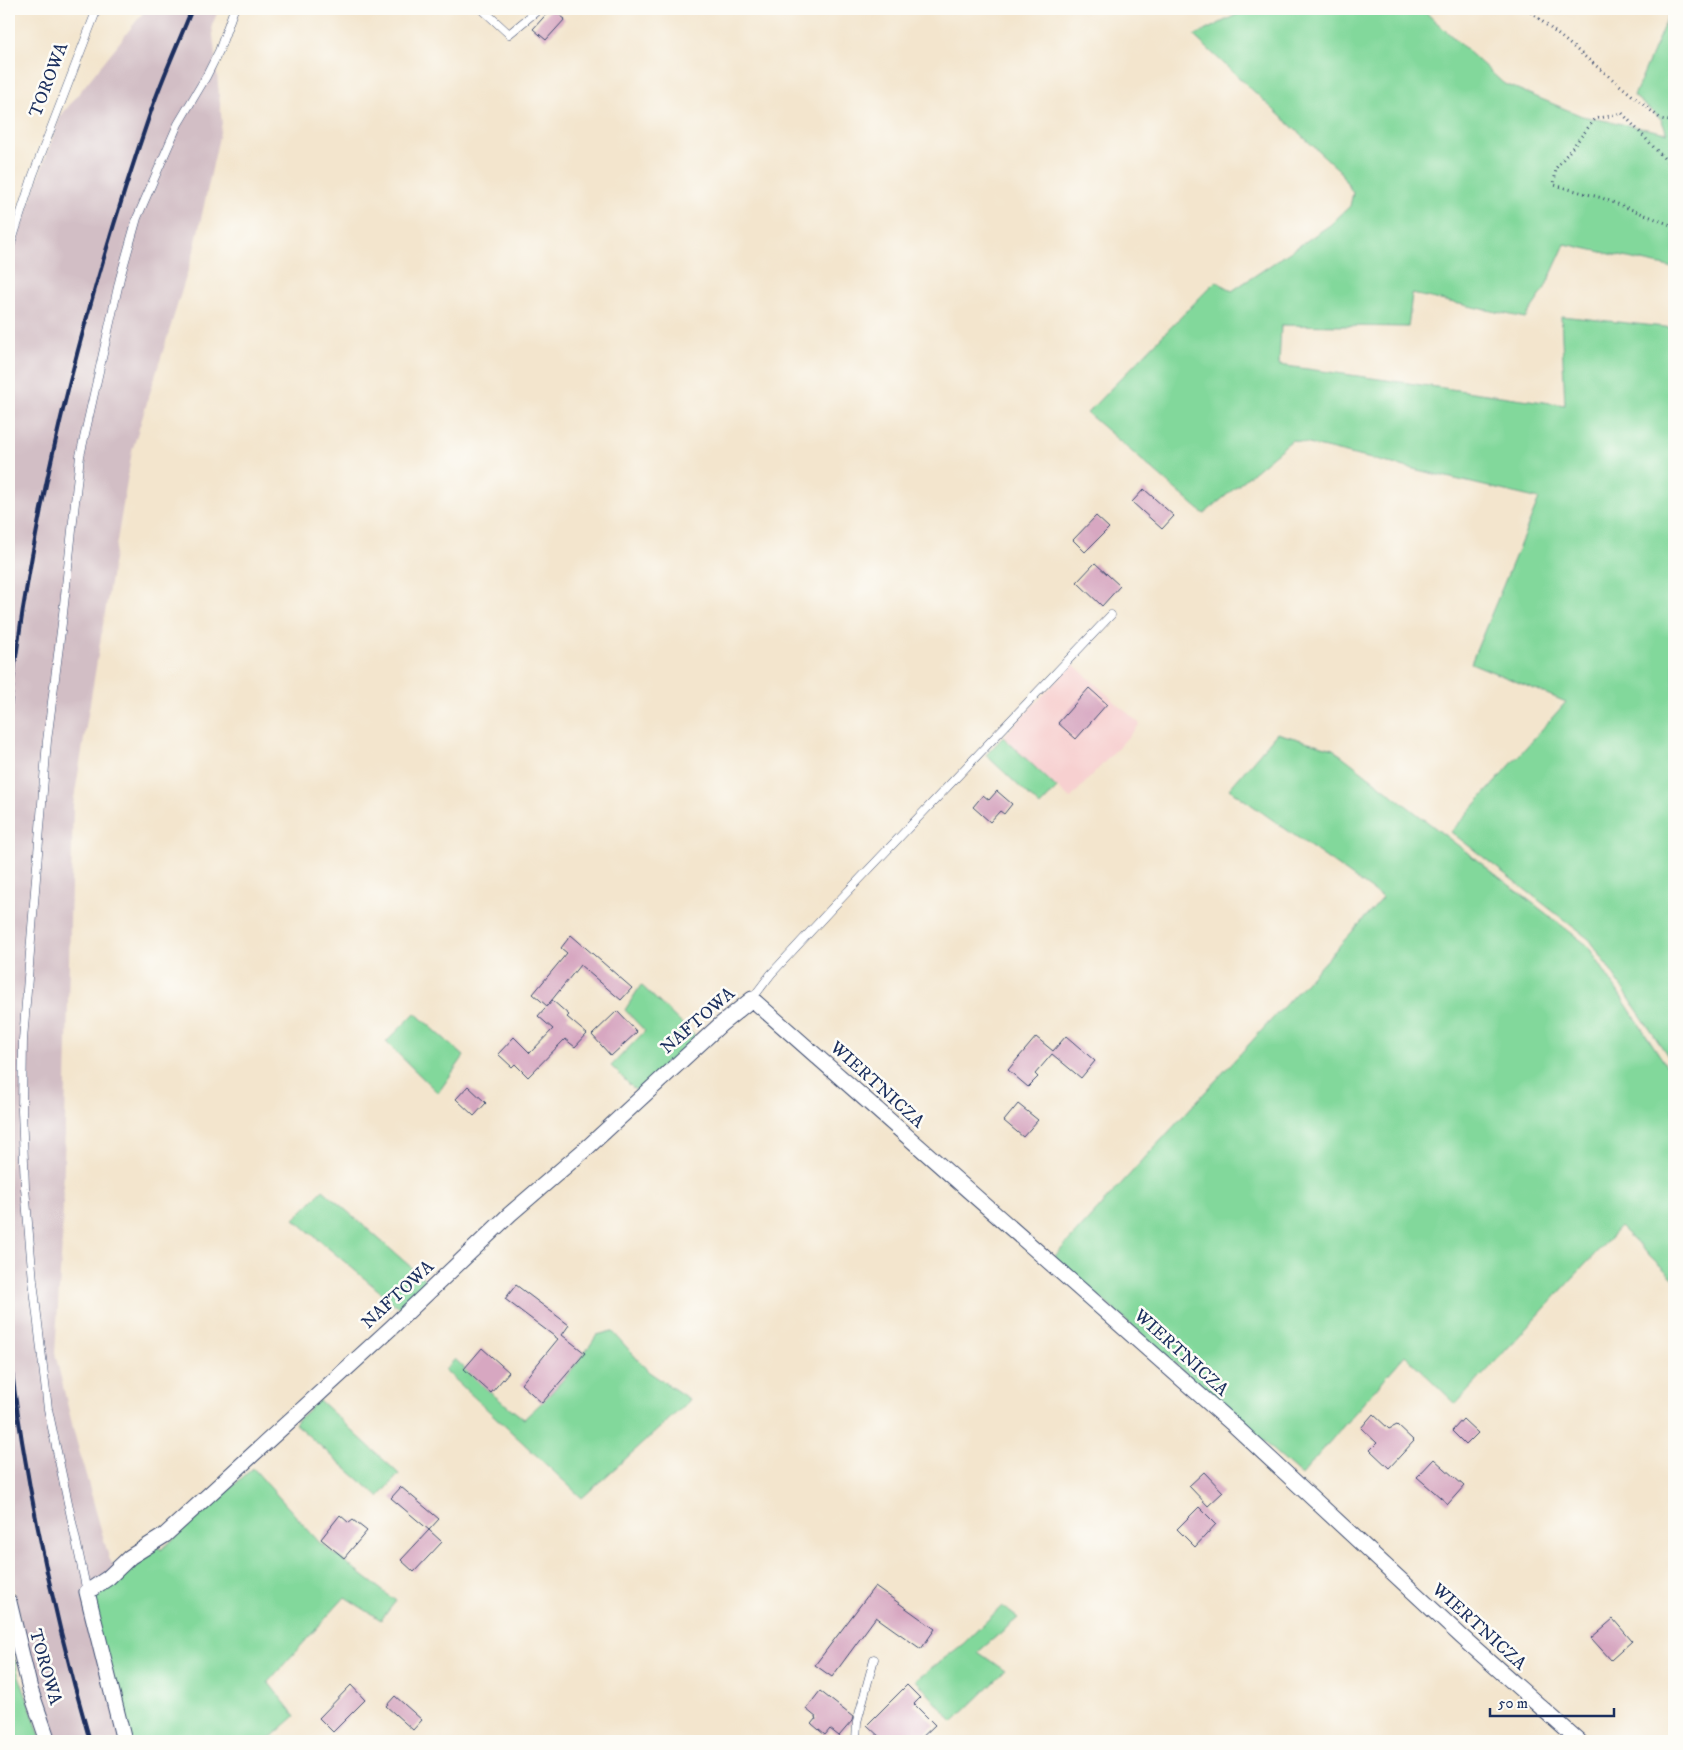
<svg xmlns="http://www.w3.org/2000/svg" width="1683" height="1750" font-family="'IM FELL DW Pica',serif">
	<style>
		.built { fill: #f7d0d0 }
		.industrial { fill: #d2bec5 }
		.green { fill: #82d89b; stroke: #4e847c }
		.building { fill: #d7a7c1 }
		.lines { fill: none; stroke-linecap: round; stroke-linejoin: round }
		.lane-casing { stroke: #3b4a6f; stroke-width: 9 }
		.street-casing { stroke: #3b4a6f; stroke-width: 17 }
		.path { stroke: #3b4a6f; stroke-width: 3; stroke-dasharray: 1 4; stroke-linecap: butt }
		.lane { stroke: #fff; stroke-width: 8 }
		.street { stroke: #fff; stroke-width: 15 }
		.rail { stroke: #1b2f5e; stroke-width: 4 }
		.labels { text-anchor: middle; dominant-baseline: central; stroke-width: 5; stroke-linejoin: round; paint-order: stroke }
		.street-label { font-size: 18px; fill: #1b2f5e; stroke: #fdfcf7 }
	</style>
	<rect width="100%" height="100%" fill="#fdfcf7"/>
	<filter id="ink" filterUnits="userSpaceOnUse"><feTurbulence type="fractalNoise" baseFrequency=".02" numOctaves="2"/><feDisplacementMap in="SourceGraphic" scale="10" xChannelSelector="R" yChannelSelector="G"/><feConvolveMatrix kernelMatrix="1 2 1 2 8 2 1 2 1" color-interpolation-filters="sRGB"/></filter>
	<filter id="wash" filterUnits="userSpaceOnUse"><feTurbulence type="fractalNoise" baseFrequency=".0096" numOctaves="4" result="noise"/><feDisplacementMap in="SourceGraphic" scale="20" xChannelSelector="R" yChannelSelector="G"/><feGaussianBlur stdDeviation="1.12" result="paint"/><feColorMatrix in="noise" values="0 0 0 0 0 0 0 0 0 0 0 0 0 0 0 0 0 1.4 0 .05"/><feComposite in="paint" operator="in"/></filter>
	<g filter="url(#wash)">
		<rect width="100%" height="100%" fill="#f3e5cd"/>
		<path class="built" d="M 1073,664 L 1140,724 L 1070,799 L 1003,737 Z"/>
		<path class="industrial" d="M 146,9 L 219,9 L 212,25 L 222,123 L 194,251 L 132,451 L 73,805 L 62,1242 L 55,1353 L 74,1432 L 109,1558 L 116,1570 L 124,1741 L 54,1741 L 34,1680 L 9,1569 L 9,261 L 60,117 Z"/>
		<path class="green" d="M 1236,9 L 1422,9 L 1503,83 L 1582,116 L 1667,133 L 1661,119 L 1634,96 L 1671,9 L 1674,9 L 1674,268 L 1565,244 L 1543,292 L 1525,318 L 1412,294 L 1408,327 L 1281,325 L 1279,365 L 1565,405 L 1561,316 L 1674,328 L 1674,1065 L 1590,940 L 1451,832 L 1566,702 L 1471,663 L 1539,499 L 1292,440 L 1204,514 L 1087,413 L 1216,281 L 1232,291 L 1330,225 L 1350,206 L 1353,193 L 1339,170 L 1194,36 L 1240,13 Z
			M 1277,733 L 1333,749 L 1587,945 L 1674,1077 L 1674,1279 L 1620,1227 L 1456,1404 L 1405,1355 L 1301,1475 L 1054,1257 L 1383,898 L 1229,789 Z
			M 1003,737 L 1057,788 L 1040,806 L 986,755 Z
			M 641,985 L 697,1038 L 639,1094 L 611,1066 L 645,1031 L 625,1010 Z
			M 415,1013 L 464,1056 L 438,1093 L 386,1042 Z
			M 323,1190 L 428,1282 L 403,1311 L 294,1219 Z
			M 612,1331 L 649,1372 L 689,1399 L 684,1406 L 582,1498 L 445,1370 L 455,1359 L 491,1393 L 524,1419 C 552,1394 577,1366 597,1335 Z
			M 319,1400 L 399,1474 L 379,1497 L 294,1423 Z
			M 253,1468 L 319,1542 L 396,1601 L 381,1620 L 345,1597 L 268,1682 L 295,1716 L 267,1741 L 132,1741 L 94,1620 L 87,1592 L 154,1542 L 161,1550 Z
			M 1002,1606 L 1018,1618 L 978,1652 L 1005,1671 L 953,1722 L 916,1680 L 963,1644 Z
			M 9,1636 L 18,1673 L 42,1741 L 9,1741 Z"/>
		<g id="blocks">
			<path class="building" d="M 551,9 L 565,19 L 546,40 L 533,29 Z
				M 1144,489 L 1174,516 L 1162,529 L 1132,502 Z
				M 1096,516 L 1109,528 L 1085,552 L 1073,540 Z
				M 1095,563 L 1120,586 L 1102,606 L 1077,582 Z
				M 1089,688 L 1107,704 L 1076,739 L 1058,723 Z
				M 997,791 L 1012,804 L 1004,814 L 1000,811 L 990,822 L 973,807 L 983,795 L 989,800 Z
				M 571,935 L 632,988 L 621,1000 L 580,965 L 547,1006 L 533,994 L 567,953 L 561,948 Z
				M 552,1000 L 569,1015 L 567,1017 L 587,1034 L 575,1047 L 565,1039 L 528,1077 L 515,1064 L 512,1067 L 498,1054 L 514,1037 L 530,1053 L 553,1029 L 538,1016 Z
				M 617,1011 L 637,1032 L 611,1056 L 592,1035 Z
				M 1066,1036 L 1095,1061 L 1081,1078 L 1052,1054 L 1035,1074 L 1038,1077 L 1028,1087 L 1008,1070 L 1036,1037 L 1053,1051 Z
				M 468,1086 L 486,1103 L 474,1116 L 456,1099 Z
				M 1018,1104 L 1038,1120 L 1023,1137 L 1004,1121 Z
				M 516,1285 L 569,1325 L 562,1335 L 585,1353 L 542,1403 L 521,1384 L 558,1339 L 505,1299 Z
				M 482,1348 L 509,1372 L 491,1393 L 464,1369 Z
				M 1373,1414 L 1389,1429 L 1397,1425 L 1414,1441 L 1389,1468 L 1370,1450 L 1377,1443 L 1361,1428 Z
				M 1463,1419 L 1478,1433 L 1466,1445 L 1452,1431 Z
				M 1434,1459 L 1464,1486 L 1448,1504 L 1417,1477 Z
				M 1204,1472 L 1223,1492 L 1208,1506 L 1189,1486 Z
				M 401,1487 L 439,1519 L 429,1530 L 391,1498 Z
				M 1199,1507 L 1216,1524 L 1195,1547 L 1177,1529 Z
				M 340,1515 L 349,1523 L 353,1520 L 367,1531 L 344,1558 L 321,1539 Z
				M 429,1530 L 442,1542 L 414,1572 L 401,1560 Z
				M 875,1586 L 935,1629 L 921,1649 L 876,1617 L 832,1677 L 815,1665 Z
				M 1613,1619 L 1632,1641 L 1611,1660 L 1591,1638 Z
				M 351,1685 L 365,1700 L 333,1732 L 319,1718 Z
				M 907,1685 L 920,1698 L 914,1704 L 935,1725 L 918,1741 L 884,1741 L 867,1725 Z
				M 820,1691 L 853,1717 L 852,1721 L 839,1736 L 830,1729 L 825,1735 L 812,1724 L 817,1718 L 806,1709 Z
				M 395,1696 L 422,1720 L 413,1730 L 386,1706 Z"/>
		</g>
	</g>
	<g filter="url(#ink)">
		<use href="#blocks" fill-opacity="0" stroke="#3b4a6f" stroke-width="1"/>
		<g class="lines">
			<g class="lane-casing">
				<path id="lane" d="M 482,9 L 509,34 L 538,10
					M 9,250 L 33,175 L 97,9
					M 752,999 L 771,974 L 834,906 L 1111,615
					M 87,1592 L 48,1409 L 33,1281 L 25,1188 L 22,1110 L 23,1040 L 47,741 L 62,623 L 80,456 L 120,278 L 137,218 L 178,124 L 206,77 L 219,51 L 234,9
					M 856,1741 L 857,1722 L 874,1659"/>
			</g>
			<g class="street-casing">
				<path id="street" d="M 9,1602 L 30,1689 L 48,1741
					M 124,1741 L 87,1592 L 108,1578 L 130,1557 L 165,1535 L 392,1327 L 510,1214 L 589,1146 L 720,1025 L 752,999 L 1236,1427 L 1462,1637 L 1579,1741"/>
			</g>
			<path class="path" d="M 1527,9 L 1661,119 L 1674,122
				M 1674,169 L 1622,113 L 1595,119 L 1556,168 L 1554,185 L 1602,198 L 1671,225 L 1674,223"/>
			<use href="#lane" class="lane"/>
			<use href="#street" class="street"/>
			<path class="rail" d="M 9,714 C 31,509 83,309 150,114 C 162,78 178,44 192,9
				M 9,1349 C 25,1482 53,1613 90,1741"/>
		</g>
	</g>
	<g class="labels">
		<g class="street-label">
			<text transform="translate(49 80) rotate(-69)">TOROWA</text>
			<text transform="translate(698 1021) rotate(-41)">NAFTOWA</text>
			<text transform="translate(877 1085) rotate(42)">WIERTNICZA</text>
			<text transform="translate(398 1295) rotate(-43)">NAFTOWA</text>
			<text transform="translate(1181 1353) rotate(42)">WIERTNICZA</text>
			<text transform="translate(1479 1627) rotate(42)">WIERTNICZA</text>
			<text transform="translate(45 1667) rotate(74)">TOROWA</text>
		</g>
	</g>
	<rect width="1683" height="1750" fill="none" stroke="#fdfcf7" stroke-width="30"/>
	<path d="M1490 1708v8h124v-8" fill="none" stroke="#1b2f5e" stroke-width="2.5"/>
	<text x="1498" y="1708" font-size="15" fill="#1b2f5e" stroke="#fdfcf7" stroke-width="4" paint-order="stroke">50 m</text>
</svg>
